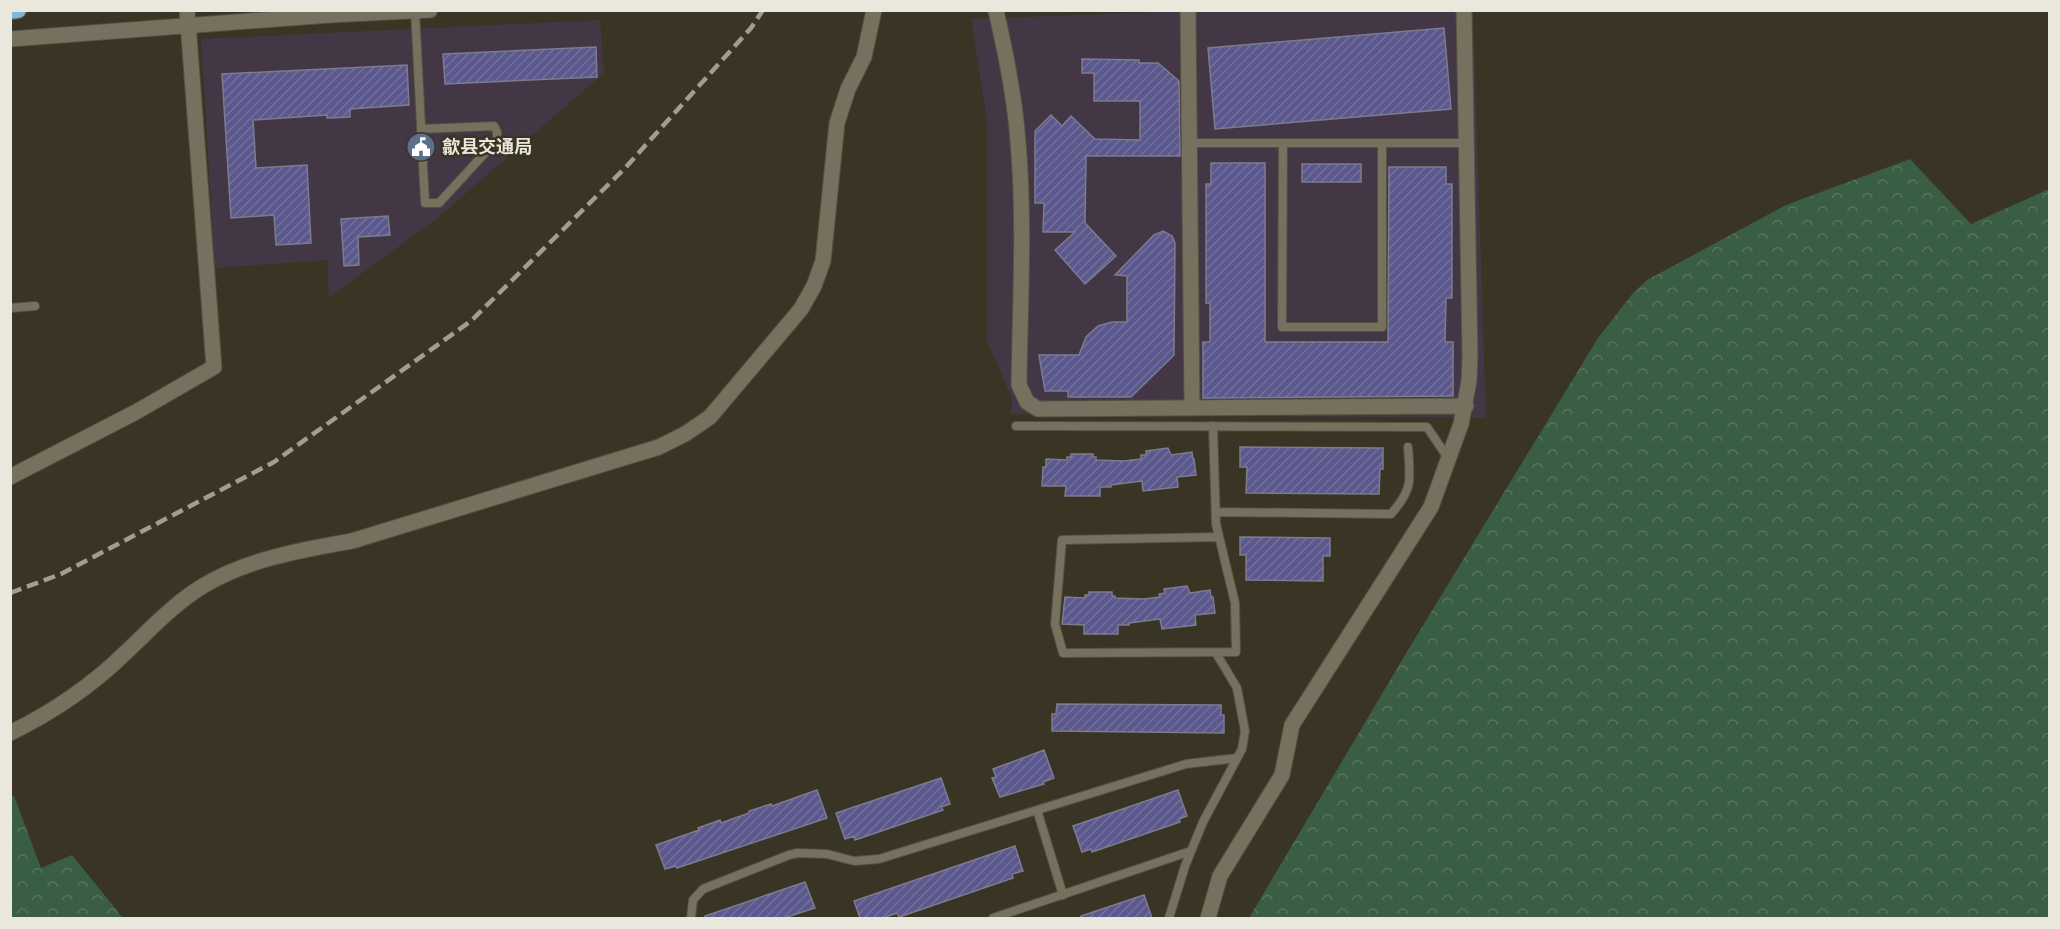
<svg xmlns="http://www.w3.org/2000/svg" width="2060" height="929" font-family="Jost,'Noto Sans SC',sans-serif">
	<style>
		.commercial { fill: #433746 }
		.forest { fill: url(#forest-crowns) }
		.building { fill: url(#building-hatch); stroke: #7c7c8e; stroke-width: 1.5 }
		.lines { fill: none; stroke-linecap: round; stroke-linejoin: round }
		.service-casing { stroke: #555042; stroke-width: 10 }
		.minor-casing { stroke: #555042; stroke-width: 17 }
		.tertiary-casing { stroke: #555042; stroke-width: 17 }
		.trunk-casing { stroke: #555042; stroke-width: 19 }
		.service { stroke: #76705e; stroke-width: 8 }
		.minor { stroke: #76705e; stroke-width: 15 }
		.tertiary { stroke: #76705e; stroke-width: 15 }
		.trunk { stroke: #80b4dc; stroke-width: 16 }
		.rail { stroke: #a19e91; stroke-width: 4.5; stroke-dasharray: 12 6; stroke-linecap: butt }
		.labels { text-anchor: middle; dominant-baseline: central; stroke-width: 5; stroke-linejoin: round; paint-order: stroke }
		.poi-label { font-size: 18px; font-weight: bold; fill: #eae7dd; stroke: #393424; text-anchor: start }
	</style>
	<defs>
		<pattern id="forest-crowns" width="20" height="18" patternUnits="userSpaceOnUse" patternTransform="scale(1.5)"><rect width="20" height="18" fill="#3a5e43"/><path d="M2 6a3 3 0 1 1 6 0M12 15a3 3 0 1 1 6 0" fill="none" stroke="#57755e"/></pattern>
		<pattern id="building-hatch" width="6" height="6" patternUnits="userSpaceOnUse" patternTransform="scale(1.5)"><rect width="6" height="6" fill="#5b588d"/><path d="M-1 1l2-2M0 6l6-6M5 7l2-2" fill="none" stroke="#73709d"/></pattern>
	</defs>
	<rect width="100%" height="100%" fill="#393424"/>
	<path class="commercial" d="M 1215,10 L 1473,11 L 1486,418 L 1011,414 L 1012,398 L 987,341 L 987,119 L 971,19 Z
		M 600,20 L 604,73 L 434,221 L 329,297 L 327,260 L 215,268 L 201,39 Z"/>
	<path class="forest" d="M 1910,159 L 1971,224 L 2049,189 L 2049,918 L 1249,918 L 1405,655 L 1598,338 L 1633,293 L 1647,280 L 1786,205 Z
		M 11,796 L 14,796 L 41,868 L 72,855 L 123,918 L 11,918 Z"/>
	<path class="building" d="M 1444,28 L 1451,109 L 1215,129 L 1208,48 Z
		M 596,47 L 597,77 L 445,84 L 443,54 Z
		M 1082,59 L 1139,60 L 1139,63 L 1158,63 L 1179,81 L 1180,156 L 1086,156 L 1085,223 L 1116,256 L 1085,284 L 1055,250 L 1075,232 L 1043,232 L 1044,203 L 1035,203 L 1035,131 L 1051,115 L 1062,126 L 1071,116 L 1095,139 L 1140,140 L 1140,101 L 1094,101 L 1094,73 L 1082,73 Z
		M 407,65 L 409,105 L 350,109 L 350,117 L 327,118 L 327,115 L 253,120 L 256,168 L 307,165 L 311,243 L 276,245 L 274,215 L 231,218 L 222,74 Z
		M 1211,163 L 1265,163 L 1265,342 L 1388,342 L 1389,167 L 1446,167 L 1446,184 L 1452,184 L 1452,298 L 1446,298 L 1445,342 L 1453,342 L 1453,396 L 1203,398 L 1203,342 L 1210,342 L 1210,303 L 1206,303 L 1206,184 L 1211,184 Z
		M 1302,164 L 1361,164 L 1361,182 L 1302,182 Z
		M 388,216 L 390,235 L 358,237 L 359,265 L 344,266 L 341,219 Z
		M 1163,231 L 1172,236 L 1175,243 L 1174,355 L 1131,397 L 1068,397 L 1068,391 L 1045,391 L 1039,355 L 1079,355 L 1086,337 L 1098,326 L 1112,322 L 1127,322 L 1127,276 L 1115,275 L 1154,235 Z
		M 1240,447 L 1383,448 L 1383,469 L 1380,469 L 1379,494 L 1246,493 L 1247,467 L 1240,467 Z
		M 1168,448 L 1171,455 L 1192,452 L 1193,459 L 1194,459 L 1196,475 L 1177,477 L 1178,487 L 1143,491 L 1142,481 L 1111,485 L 1111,487 L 1100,487 L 1100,496 L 1065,496 L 1066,486 L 1042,486 L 1043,467 L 1046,467 L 1046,459 L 1067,460 L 1067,457 L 1071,457 L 1071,454 L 1093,454 L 1093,457 L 1096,457 L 1096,460 L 1124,461 L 1141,459 L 1141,455 L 1146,455 L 1146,451 Z
		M 1240,537 L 1330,538 L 1330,556 L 1323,556 L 1323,581 L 1246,580 L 1246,555 L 1240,555 Z
		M 1187,586 L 1190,593 L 1210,590 L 1211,597 L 1213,597 L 1215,613 L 1195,615 L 1196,625 L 1162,629 L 1160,619 L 1129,623 L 1129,625 L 1118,625 L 1118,634 L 1084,634 L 1084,625 L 1062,624 L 1065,597 L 1085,598 L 1085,595 L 1089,595 L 1089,592 L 1112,592 L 1112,596 L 1115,596 L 1115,598 L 1143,599 L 1160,597 L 1159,594 L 1165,593 L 1164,589 Z
		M 1057,704 L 1221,705 L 1221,715 L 1224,715 L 1224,733 L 1052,731 L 1052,714 L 1056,714 Z
		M 1044,750 L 1054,778 L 1043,782 L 1044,784 L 1000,797 L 992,778 L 996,777 L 993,769 Z
		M 941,778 L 950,804 L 941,807 L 943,810 L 855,840 L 854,836 L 845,839 L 836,813 Z
		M 817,790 L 827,818 L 677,868 L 676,866 L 665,869 L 656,845 L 699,830 L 698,828 L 720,820 L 721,823 L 749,813 L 749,811 L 771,804 L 772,806 Z
		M 1178,790 L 1187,816 L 1179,819 L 1180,822 L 1092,852 L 1091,849 L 1082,852 L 1073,826 Z
		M 1015,846 L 1023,871 L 1012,874 L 1013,878 L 899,917 L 897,913 L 883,918 L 860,918 L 854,901 Z
		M 805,882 L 815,908 L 784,918 L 705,918 L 705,916 Z
		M 1144,895 L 1152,918 L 1081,918 L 1081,916 Z"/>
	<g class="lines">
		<g class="service-casing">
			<path id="service" d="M 415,10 L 425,203 L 439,203 L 497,140 L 497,132 L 494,126 L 421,129
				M 1189,143 L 1467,143
				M 1283,143 L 1282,327 L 1382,327 L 1382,143
				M 10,308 L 35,306
				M 1016,426 L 1427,427 L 1448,458
				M 1213,426 L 1216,524 L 1235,603 L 1236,652 L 1063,653 L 1055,624 L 1062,540 L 1219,537
				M 1216,512 L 1391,514 C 1414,488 1410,479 1408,447
				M 1037,810 L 1063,895
				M 691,918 L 693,900 L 703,889 L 789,855 L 798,853 L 827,854 L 854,861 L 879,859 L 1186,764 L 1237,758
				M 993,918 L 1191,851
				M 1169,918 L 1185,866 L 1203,822 L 1242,749 L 1245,731 L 1237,688 L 1216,653"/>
		</g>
		<g class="minor-casing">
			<path id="minor" d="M 1188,10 L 1192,408
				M 996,11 C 1006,54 1015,97 1018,142 C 1025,221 1020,304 1019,385 L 1027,402 L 1038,409 L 1466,406
				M 10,39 L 330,15 L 430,10
				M 10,733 C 51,713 91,686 123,655 C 149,631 173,604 203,586 C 247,559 302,550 352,541 L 659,447 L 685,434 L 710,417 L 801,309 L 814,286 L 823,261 L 837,123 L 848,89 L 864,57 L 874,10
				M 1208,918 L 1220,876 L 1282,775 L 1292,725 L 1431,507 L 1461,424 L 1469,381 L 1470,356 L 1464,10"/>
		</g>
		<g class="tertiary-casing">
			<path id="tertiary" d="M 10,477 L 136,412 L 214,367 L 187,10"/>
		</g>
		<g class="trunk-casing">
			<path id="trunk" d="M 10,11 L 18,10"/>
		</g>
		<use href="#service" class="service"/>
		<use href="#minor" class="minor"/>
		<use href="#tertiary" class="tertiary"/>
		<use href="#trunk" class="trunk"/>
		<path class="rail" d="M 10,593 L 61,574 L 274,462 L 471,321 L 626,167 L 751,28 L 763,10"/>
	</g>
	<defs>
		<g id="civic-disc" transform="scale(1.5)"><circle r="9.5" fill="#5c6f8a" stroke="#393424"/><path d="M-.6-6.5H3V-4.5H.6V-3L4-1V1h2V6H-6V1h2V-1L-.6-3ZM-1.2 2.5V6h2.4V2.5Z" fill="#fff"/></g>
	</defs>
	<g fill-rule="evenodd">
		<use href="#civic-disc" x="421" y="147"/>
	</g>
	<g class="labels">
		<g class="poi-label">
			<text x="442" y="147">歙县交通局</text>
		</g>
	</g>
	<rect width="2060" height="929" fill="none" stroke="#eae7dd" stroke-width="24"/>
</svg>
